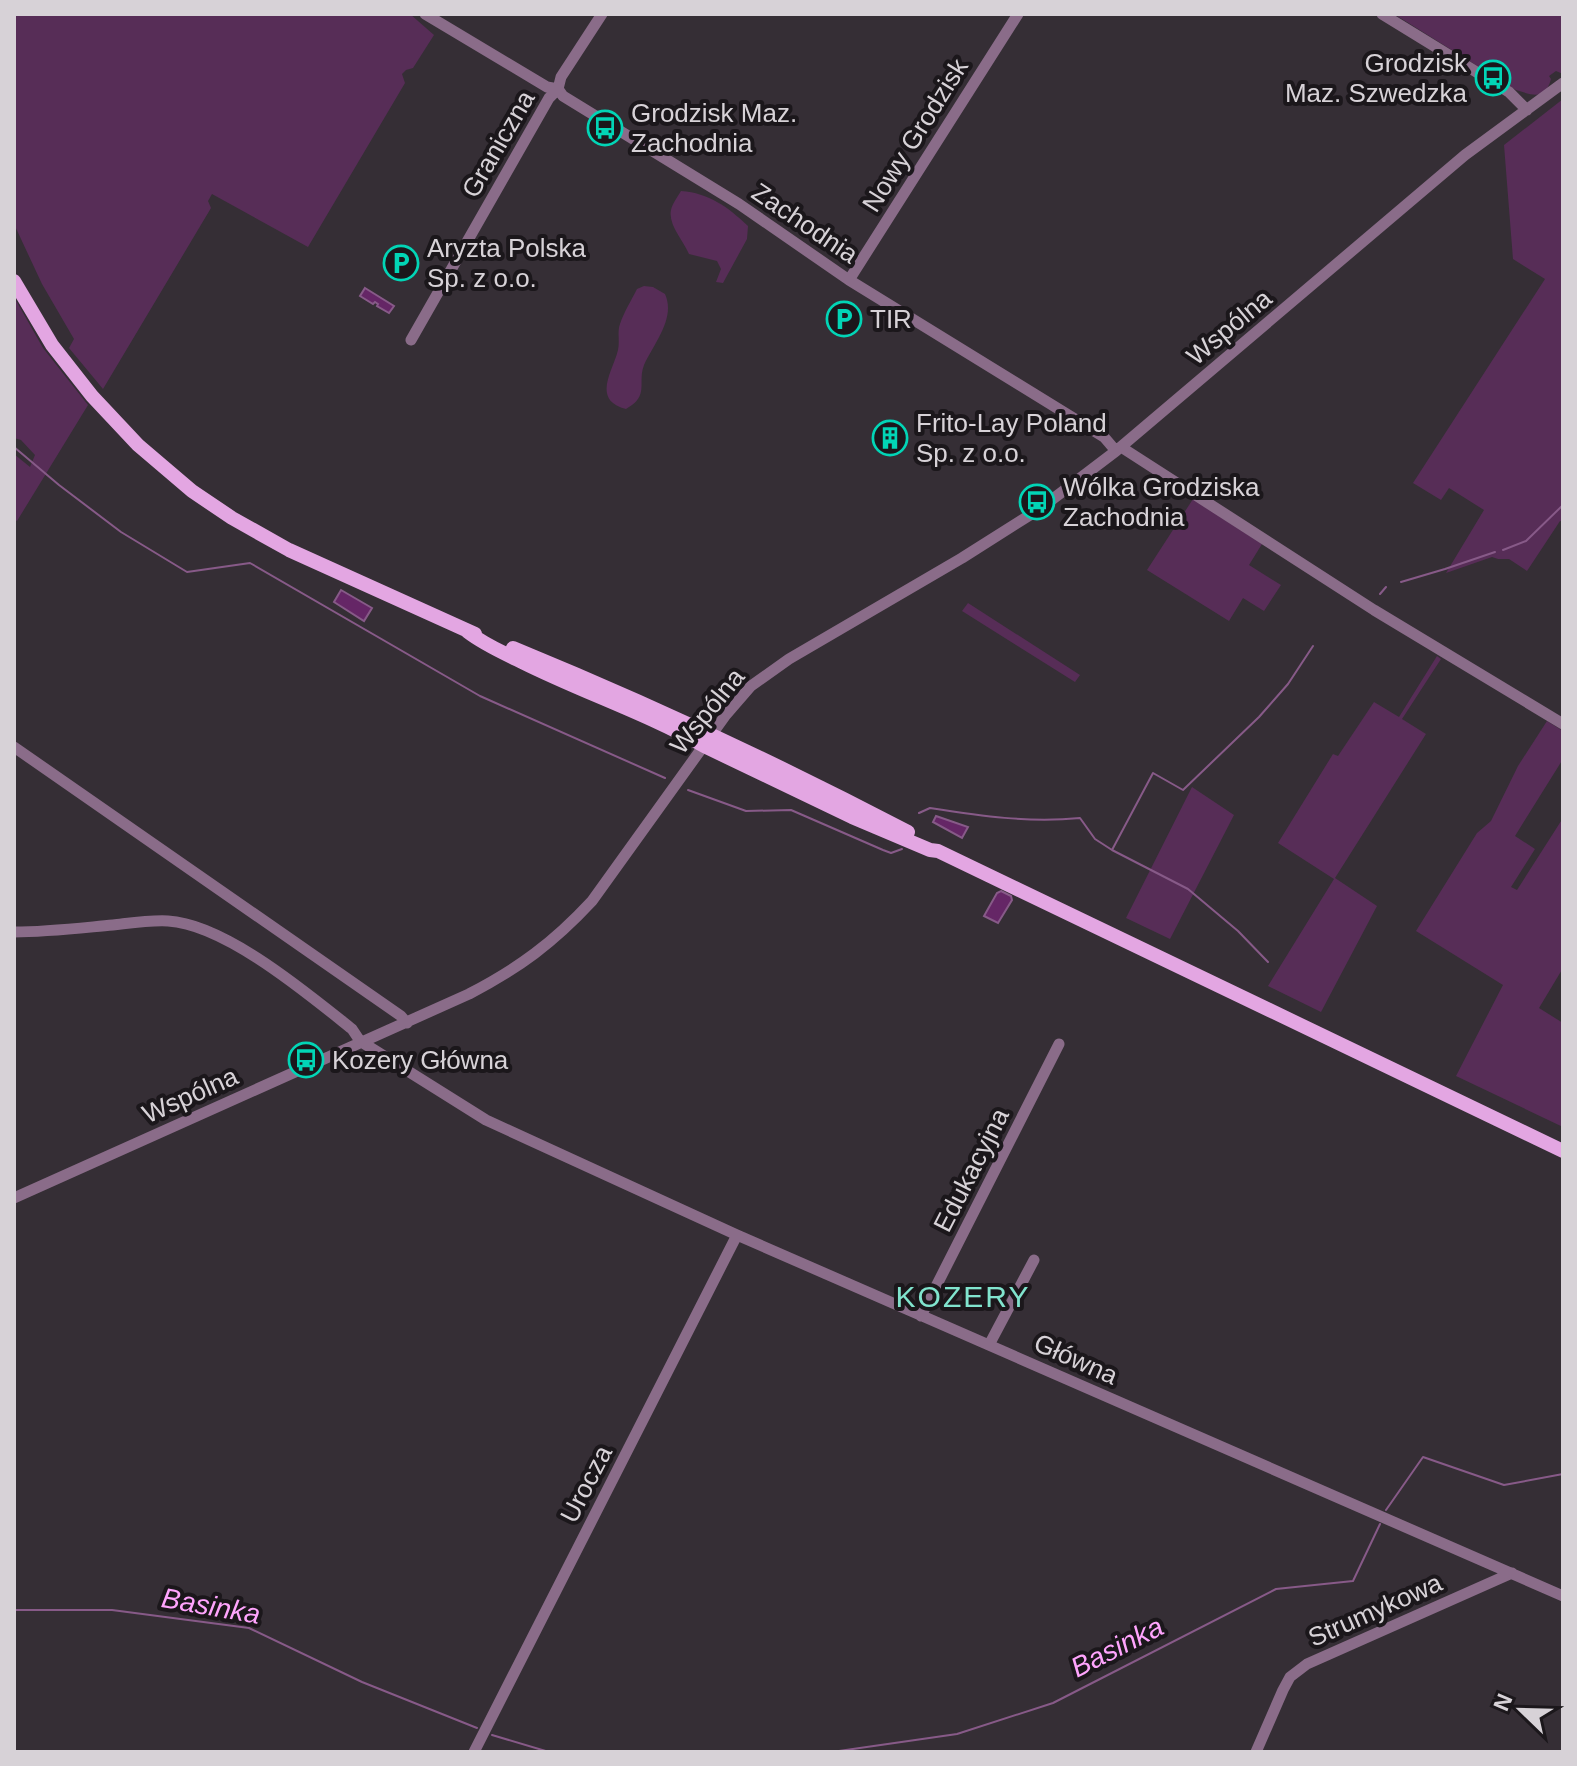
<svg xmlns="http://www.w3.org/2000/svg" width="1577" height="1766" font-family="Helvetica,sans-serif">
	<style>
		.green { fill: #572d57 }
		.water { fill: #652666; stroke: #875a88; stroke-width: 2 }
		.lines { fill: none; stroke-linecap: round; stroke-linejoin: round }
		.stream { stroke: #875a88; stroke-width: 2 }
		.minor { stroke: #8a6c89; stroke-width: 11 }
		.major { stroke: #e3a6e2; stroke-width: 14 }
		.labels { text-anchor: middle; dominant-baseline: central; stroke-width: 8; stroke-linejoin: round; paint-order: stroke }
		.poi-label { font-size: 26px; fill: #d7d2d7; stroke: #1b171b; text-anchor: start }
		.street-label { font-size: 26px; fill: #d7d2d7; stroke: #1b171b }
		.water-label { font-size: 28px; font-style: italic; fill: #ffa4fd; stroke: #1b171b }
		.quarter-label { font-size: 30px; letter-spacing: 2px; fill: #81e4ce; stroke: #1b171b }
	</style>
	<rect width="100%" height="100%" fill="#352e35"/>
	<path class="green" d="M 14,14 L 410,14 L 434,35 L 413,68 L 406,70 L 402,74 L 405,83 L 308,247 L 212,194 L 208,201 L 211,208 L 103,389 L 69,348 L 74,339 L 42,284 L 14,224 Z
		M 1394,14 L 1563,14 L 1563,74 L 1556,71 L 1549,76 L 1551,79 C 1545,101 1533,95 1516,90 Z
		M 1563,99 L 1563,522 L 1560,521 L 1527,571 L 1509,559 L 1498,559 L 1492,557 L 1446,573 L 1484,510 L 1449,488 L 1441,500 L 1413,483 L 1545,279 L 1513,259 L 1504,145 Z
		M 681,191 C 709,193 728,207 748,226 L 747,239 L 723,283 L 716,282 L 721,269 L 717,261 L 689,254 C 683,240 668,225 671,210 C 672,204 678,196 681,191 Z
		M 644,286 L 653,287 L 665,294 C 676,318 654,343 644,365 C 637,383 650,396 626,409 C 591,400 613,371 618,350 C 620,341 617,332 620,324 C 624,312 631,301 637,289 Z
		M 14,297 L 43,348 L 88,405 L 17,521 L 14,519 L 14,454 L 30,467 L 35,455 L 21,440 L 14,438 Z
		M 1193,499 L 1262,544 L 1249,565 L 1281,585 L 1264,611 L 1243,598 L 1229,621 L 1147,570 Z
		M 968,603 L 1080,675 L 1075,682 L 962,611 Z
		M 1437,656 L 1441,659 L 1402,719 L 1426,734 L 1335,878 L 1377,906 L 1321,1012 L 1268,986 L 1334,879 L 1278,843 L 1333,754 L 1338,756 L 1374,702 L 1399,717 Z
		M 1547,721 L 1563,731 L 1563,759 L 1515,836 L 1535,849 L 1511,887 L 1517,890 L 1563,818 L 1563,968 L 1539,1008 L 1563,1023 L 1563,1127 L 1456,1076 L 1503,985 L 1416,931 L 1477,833 L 1491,821 L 1518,766 Z
		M 1192,787 L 1234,815 L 1170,939 L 1126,918 Z"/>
	<path class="water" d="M 365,288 L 394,306 L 389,313 L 377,306 L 378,304 L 375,302 L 373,304 L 360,296 Z
		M 341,590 L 372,608 L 364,621 L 334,602 Z
		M 936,816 L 968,827 L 962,838 L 933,822 Z
		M 1001,891 L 1011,896 L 1012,900 L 998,923 L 984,916 L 997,893 Z"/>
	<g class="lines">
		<path class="stream" d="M 14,447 L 59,485 L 121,532 L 187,572 L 250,563 L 480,696 L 665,778
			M 1503,550 L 1526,541 L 1563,505
			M 1401,582 L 1445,569 L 1495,552
			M 1380,594 L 1386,587
			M 688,790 L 746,811 L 791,810 L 883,850 L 891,853 L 902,849
			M 919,813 L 930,808 C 981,816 1028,823 1080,818 L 1095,839 L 1112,850 L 1153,773 L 1183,790 L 1259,717 L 1288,684 L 1313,646
			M 1112,850 L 1188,889 L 1238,931 L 1268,962
			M 1386,1510 L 1423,1457 L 1504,1485 L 1563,1474
			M 14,1610 L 112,1610 L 249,1628 L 362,1682 L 477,1728
			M 492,1735 L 549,1752
			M 832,1752 L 957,1734 L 1053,1703 L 1276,1589 L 1353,1581 L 1380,1524"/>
		<path class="minor" d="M 425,14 L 547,87 L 558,89 L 563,96 L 739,204 L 849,280 L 1104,437 L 1116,451
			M 1382,14 L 1509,92 L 1527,110
			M 849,280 L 1018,14
			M 411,340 L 549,98 L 558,89 L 561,77 L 602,14
			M 1121,447 L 1374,610 L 1563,724
			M 14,747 L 401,1016 L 407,1023
			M 14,932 C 47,932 80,928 113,925 C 131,923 150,920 168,921 C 225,924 308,994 352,1029 L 360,1041 L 486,1120 L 737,1235 L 1563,1596
			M 14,1198 L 469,994 C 519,968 553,943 592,901 L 725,716 L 751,686 L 789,659 L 962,558 L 1041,508 L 1116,451 L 1465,155 L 1563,83
			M 921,1316 L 1059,1044
			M 989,1345 L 1034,1260
			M 474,1752 L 737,1235
			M 1256,1752 L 1283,1690 L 1290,1677 L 1307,1664 L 1512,1573"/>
		<path class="major" d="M 14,281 L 52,345 L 92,396 L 138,445 L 192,491 L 232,518 L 289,550 L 475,634
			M 468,632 C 485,645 504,653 522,662 C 582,692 646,713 704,746 L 852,817 L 930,850 L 938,851 L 1563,1151
			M 513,648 C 647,703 780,765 908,832"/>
	</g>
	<defs>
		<g id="bus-ring" transform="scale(1.8)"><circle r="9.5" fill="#1b171b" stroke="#02d5b6" stroke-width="1.5"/><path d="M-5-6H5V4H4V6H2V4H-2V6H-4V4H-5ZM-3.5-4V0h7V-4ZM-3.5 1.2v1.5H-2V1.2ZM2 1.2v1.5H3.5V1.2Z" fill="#02d5b6"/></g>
		<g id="parking-ring" transform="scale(1.8)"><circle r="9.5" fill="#1b171b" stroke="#02d5b6" stroke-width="1.5"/><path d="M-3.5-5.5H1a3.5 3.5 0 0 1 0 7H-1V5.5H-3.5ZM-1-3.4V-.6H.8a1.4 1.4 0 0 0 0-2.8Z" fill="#02d5b6"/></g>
		<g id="building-ring" transform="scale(1.8)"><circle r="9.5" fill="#1b171b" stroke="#02d5b6" stroke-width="1.5"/><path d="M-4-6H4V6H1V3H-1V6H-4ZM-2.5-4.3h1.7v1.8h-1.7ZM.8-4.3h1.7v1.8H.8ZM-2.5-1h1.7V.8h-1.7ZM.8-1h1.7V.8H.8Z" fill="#02d5b6"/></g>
	</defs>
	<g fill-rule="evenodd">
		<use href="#bus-ring" x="1493" y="78"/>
		<use href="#bus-ring" x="605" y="128"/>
		<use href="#parking-ring" x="401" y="263"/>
		<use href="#parking-ring" x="844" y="319"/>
		<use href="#building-ring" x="890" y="438"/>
		<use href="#bus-ring" x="1037" y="502"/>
		<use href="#bus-ring" x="306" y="1060"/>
	</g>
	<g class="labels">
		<g class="poi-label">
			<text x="1467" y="63" text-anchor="end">Grodzisk<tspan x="1467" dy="30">Maz. Szwedzka</tspan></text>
			<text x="631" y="113">Grodzisk Maz.<tspan x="631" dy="30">Zachodnia</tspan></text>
			<text x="427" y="248">Aryzta Polska<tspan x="427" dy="30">Sp. z o.o.</tspan></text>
			<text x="870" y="319">TIR</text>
			<text x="916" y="423">Frito-Lay Poland<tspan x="916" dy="30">Sp. z o.o.</tspan></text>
			<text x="1063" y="487">Wólka Grodziska<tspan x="1063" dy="30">Zachodnia</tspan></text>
			<text x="332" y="1060">Kozery Główna</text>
		</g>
		<g class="street-label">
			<text transform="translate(915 135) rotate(-58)">Nowy Grodzisk</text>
			<text transform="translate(498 144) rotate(-60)">Graniczna</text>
			<text transform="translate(805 223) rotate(34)">Zachodnia</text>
			<text transform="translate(1229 327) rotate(-40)">Wspólna</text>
			<text transform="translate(707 711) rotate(-51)">Wspólna</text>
			<text transform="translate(190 1095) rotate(-24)">Wspólna</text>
			<text transform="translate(971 1170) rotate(-63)">Edukacyjna</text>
			<text transform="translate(1076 1359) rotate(24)">Główna</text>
			<text transform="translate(586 1484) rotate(-63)">Urocza</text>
			<text transform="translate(1375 1610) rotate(-24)">Strumykowa</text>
		</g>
		<g class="water-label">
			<text transform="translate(211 1606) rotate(10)">Basinka</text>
			<text transform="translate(1117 1647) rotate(-27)">Basinka</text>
		</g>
		<g class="quarter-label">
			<text x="963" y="1296">KOZERY</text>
		</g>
	</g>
	<rect width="1577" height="1766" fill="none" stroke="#d7d2d7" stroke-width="32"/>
	<g transform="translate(1521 1710) rotate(293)" stroke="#1b171b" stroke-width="6" paint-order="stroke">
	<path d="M0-6L14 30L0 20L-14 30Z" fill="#d7d2d7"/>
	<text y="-12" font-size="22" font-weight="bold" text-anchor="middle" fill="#d7d2d7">N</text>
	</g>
</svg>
